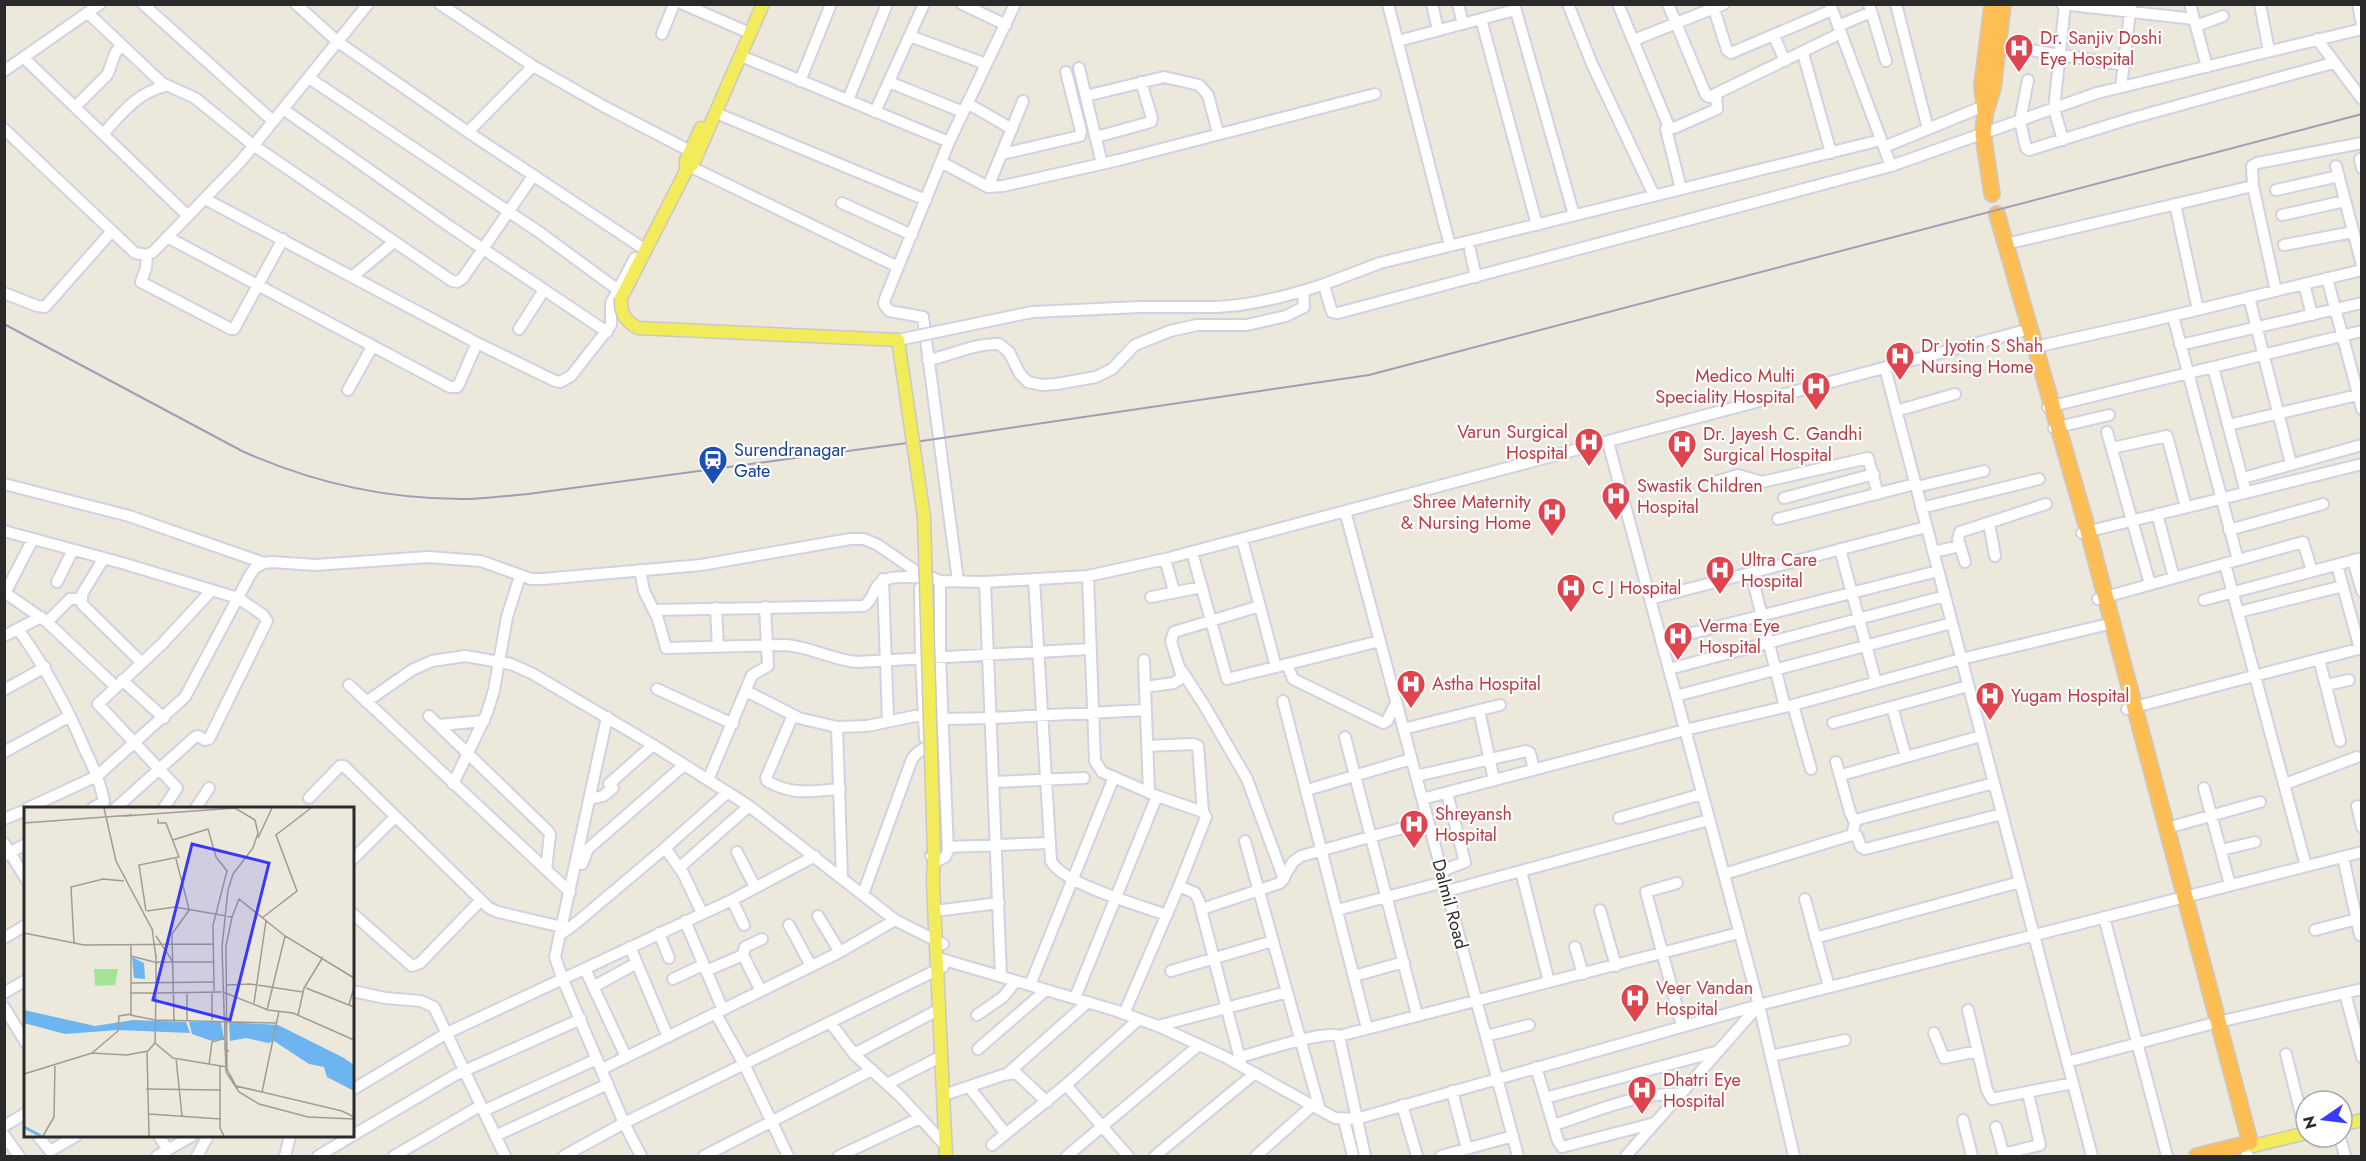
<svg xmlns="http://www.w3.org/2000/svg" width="2366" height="1161" font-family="Jost,sans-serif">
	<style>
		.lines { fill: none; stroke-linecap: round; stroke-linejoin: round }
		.minor-casing { stroke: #d1d1e3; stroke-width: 14 }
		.major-casing { stroke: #c8c8c8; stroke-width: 15 }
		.highway-casing { stroke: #c8c8c8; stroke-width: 18 }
		.minor { stroke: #fff; stroke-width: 10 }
		.major { stroke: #f3ec5a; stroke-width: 12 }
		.highway { stroke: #ffbe54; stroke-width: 15 }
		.rail { stroke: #9f9eb5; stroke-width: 2 }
		.minor-bridge-casing { stroke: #d1d1e3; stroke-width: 14; stroke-linecap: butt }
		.major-bridge-casing { stroke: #c8c8c8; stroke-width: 15; stroke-linecap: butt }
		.minor-bridge { stroke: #fff; stroke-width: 10 }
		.major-bridge { stroke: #f3ec5a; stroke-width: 12 }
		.labels { text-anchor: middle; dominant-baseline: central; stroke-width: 4.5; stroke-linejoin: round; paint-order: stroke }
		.health-label { font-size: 18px; fill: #be3a42; stroke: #fff; text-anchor: start }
		.transit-label { font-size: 18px; fill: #164399; stroke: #fff; text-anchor: start }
		.street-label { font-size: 18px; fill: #2a2a2a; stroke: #fff }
		.inset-river { fill: none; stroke: #6db5f0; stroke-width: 3 }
		.inset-road { fill: none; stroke: #9e9c95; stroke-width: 1.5 }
		.view { fill: #3939fd; fill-opacity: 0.15; stroke: #3939fd; stroke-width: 3 }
		.inset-edge { fill: none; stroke: #2a2a2a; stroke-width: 3 }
	</style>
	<rect width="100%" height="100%" fill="#ece8dc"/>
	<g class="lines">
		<g class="minor-casing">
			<path id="minor" d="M 143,4 L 273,121
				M 296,4 L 338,42 L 468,132 L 641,247
				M 440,4 L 533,66 L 605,107 L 690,151
				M 683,4 L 745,31
				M 962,4 L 1006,25
				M 1388,4 L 1450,246
				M 1432,4 L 1438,30
				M 1458,4 L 1463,24
				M 1514,4 L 1574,215
				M 1568,4 L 1592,64 L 1654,195
				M 1618,4 L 1669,127 L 1674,128 L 1717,109 L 1716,94
				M 1668,4 L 1706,95 L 1709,97 L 1841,33
				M 1830,4 L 1891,166
				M 1869,4 L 1886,61
				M 1896,4 L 1928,129
				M 2062,4 L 2194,19
				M 2190,4 L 2207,67
				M 2260,4 L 2269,51
				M 2358,4 L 2362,25
				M 1714,9 L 1727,50 L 1731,53 L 1832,10
				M 88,13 L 162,83 L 195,98 L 253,145 L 452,281 L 457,282 L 463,278 L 533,176
				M 1481,19 L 1537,225
				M 1838,26 L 1871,12
				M 2196,26 L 2223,16
				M 662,34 L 674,4
				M 910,36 L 986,64
				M 1774,36 L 1785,61
				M 2317,39 L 2362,99
				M 1634,40 L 1724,4
				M 1398,41 L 1515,10
				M 1998,45 L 2124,65
				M 1803,53 L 1831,153
				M 741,56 L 949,142
				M 24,58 L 188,216
				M 1079,68 L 1102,164
				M 4,71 L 100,4
				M 309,78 L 539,232 L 618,290
				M 2028,80 L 2020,121 L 2026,148 L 2029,150 L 2129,119 L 2333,63
				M 800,81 L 831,4
				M 889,82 L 963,112
				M 2121,87 L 2131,4
				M 1086,96 L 1164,77 L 1199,85 L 1208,95 L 1218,133
				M 848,100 L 887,4
				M 967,103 L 1012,129
				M 75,107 L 107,75 C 113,64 112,54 121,45
				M 283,109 L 452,228 L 607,332
				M 875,112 L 924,4
				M 716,113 L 926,200
				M 4,129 L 135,253 L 147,255 L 153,252 L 241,161 L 368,4
				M 1666,129 L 1681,189
				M 468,132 L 533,66
				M 103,134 C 122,113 137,93 165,86
				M 1096,137 L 1151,122 L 1152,118 L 1141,82
				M 2063,140 L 2054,109 L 2065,4
				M 1884,147 L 1984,106
				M 1002,154 L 1080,136 L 1081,131 L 1066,72
				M 2360,159 L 2362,168
				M 941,162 L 988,187 L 1003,186 L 1119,160 L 1375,94
				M 2336,166 L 2362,265
				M 691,167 L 898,267
				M 988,187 L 1023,101
				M 2276,190 L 2339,176
				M 205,199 L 477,343 L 555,381 L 560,382 L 571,376 L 611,325 L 611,303 L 635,258
				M 842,203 L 912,235
				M 2175,204 L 2198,310
				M 2282,215 L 2345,201
				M 167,237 L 450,387 L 457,387 L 459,384 L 477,343
				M 2006,244 L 2253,186
				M 2284,245 L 2353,232
				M 1470,250 L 1476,277
				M 147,255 L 146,268 L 141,282 L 231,329 L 234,329 L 283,239
				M 352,277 L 394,242
				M 2327,278 L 2362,409
				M 2304,284 L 2312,315
				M 1322,285 L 1380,263 L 1881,140
				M 2276,291 L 2253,186 L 2252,166 L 2257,163 L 2362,143
				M 4,293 L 37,306 L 45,307 L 112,231
				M 2249,297 L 2291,464
				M 1216,307 C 1248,306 1291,295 1322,285 L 1325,289 L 1332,312 L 1338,313 L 1891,166 L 2097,93 L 2362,29
				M 2173,316 L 2238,560
				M 519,329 L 544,290
				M 2180,345 L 2362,303
				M 2035,347 L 2143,323 L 2362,270
				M 928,360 C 953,355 974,343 999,344 L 1009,352 L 1020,374 L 1028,382 L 1042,385 L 1056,384 L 1096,377 L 1112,369 L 1135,345 L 1170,331 L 1197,325 L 1247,325 L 1286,316 L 1304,307 L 1303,291
				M 2213,367 L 2246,493
				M 1885,368 L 2092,1156
				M 348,390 L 372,347
				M 2048,407 L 2362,331
				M 1896,411 L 1955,394
				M 2228,425 L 2362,394
				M 2054,428 L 2109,415
				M 2107,432 L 2150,584
				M 1608,442 L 1759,1005 L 1794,1156
				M 2112,448 L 2167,436 L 2186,507
				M 2243,478 L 2362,445
				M 1715,482 L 1738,475 L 1762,482 L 1868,458 L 1878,494
				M 4,484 L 129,516 L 264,563
				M 1916,487 L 1984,471
				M 1784,498 L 1874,474
				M 1921,508 L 2039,479
				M 1345,511 L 1518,1156
				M 2157,514 L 2174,578
				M 1778,519 L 1915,484
				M 1989,523 L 1995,556
				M 2229,530 L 2323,504
				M 4,531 L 122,563 L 238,598 L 263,615 L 267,621 L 209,739 L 205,740 L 198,736 L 195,737 L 116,808
				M 2082,533 L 2362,464
				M 1242,539 L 1276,667
				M 1840,549 L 1876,682
				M 1192,552 L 1227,679 L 1380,641
				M 1933,552 L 1960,546
				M 104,558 L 82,594 L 82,604 L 142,663
				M 1165,559 L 1174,591
				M 2353,560 L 2362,591
				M 1965,562 L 1958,539 L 1960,532 L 2046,504
				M 2225,564 L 2306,866
				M 2337,565 L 2360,649
				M 640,570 L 644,591 L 658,619 L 666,648 L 786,645 C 811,647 833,660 857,662 L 1090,649
				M 1751,573 L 1785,707
				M 1088,576 L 1095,761 L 1102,772 L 1157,796 L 1203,812 L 1206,817 L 1179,886 L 1124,1014
				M 883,579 L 888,721
				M 1034,579 L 1051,861 C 1063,884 1141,906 1167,915
				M 958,581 L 923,317 L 889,311 L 884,304 L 885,299 L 949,142 L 1015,4
				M 57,582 L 73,550
				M 985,582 L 1001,976
				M 920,588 L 921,658 L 925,738
				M 4,592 L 47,622 L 115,686
				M 4,595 L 33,539
				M 1151,597 L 1202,587
				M 1650,599 L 1926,527
				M 2098,599 L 2303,542 L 2312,571
				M 2204,600 L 2362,558
				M 716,608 L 718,647
				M 654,610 L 864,606 C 870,602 872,596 875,590 C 883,573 904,578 920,577
				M 2239,612 L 2343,586
				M 47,622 L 70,599 L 81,599
				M 18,629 C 45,667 67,706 85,750 C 93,766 101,783 104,802 L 93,808
				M 4,636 L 41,617
				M 1661,641 L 1938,571
				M 2319,659 L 2340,741
				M 1144,660 L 1149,793
				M 1287,664 L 1293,679 L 1383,723 L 1387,721 L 1396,703
				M 1669,669 L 1945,596
				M 1182,671 L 1204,705 L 1247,779 L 1284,879
				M 122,680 L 164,718
				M 349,685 L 570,892
				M 2326,685 L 2349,680
				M 1145,687 L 1174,683 L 1182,677 L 1171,641 L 1174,632 L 1260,606
				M 657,689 L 733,724
				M 4,690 L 45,667
				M 746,691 L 799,718 L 837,727 L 867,726 L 915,716 L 943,719 L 992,718 L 1146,710
				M 1676,696 L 1952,623
				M 1283,701 L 1367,1028
				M 366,702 L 412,670 L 432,661 L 465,656 L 511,664 L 533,674 L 653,745 L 749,806 L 895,920 L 943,944
				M 1793,705 L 1811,769
				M 1892,707 L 1906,757
				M 2127,709 L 2362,648
				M 1479,710 L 1494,780
				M 793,715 L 766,778 L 767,781 C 793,796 811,791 840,789
				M 429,716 L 548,831 L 550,834 L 546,870
				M 607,717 L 555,957 L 563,980 L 624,1123 L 641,1156
				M 1833,723 L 1968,686
				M 439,725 L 484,721
				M 837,727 L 842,878
				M 1403,729 L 1500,705
				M 1345,737 L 1417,1015
				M 1147,746 L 1193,744 L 1198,746 L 1203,812
				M 4,752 L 70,716
				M 1836,762 L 1850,812 L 1855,823 L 1852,835
				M 1845,774 L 1981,736
				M 1416,776 L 1526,751 L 1530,753 L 1534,770
				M 708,780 L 752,675 L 768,666 L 765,607
				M 994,782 L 1084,778
				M 453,784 L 487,713 L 494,690 L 507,617 L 520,576
				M 609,784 L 653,745
				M 2285,784 L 2357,757
				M 2204,788 L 2230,885
				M 1307,790 L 1411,759
				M 309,798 L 340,766 L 344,766 L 489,908 L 498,912 L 562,927
				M 590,799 L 603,796 L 613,788
				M 1422,799 L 1685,730 L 1793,705 L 1961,659 L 2105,625
				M 2357,806 L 2362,827
				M 28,808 L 97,776 L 185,697 L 250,575 L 255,568 L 264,563 L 272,562 L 315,565 L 428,557 L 481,561 L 531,579 L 543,579 L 701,565 L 850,539 L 864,539 L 878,545 L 917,572 L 940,581 L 985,582 L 1088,576 L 1165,559 L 2030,329
				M 164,808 L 177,788 L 98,704 L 162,644 L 212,590
				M 196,808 L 209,788
				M 1619,818 L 1702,794
				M 4,819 L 26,810
				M 1859,819 L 1994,783
				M 2167,828 L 2260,802
				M 1245,841 L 1320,1110
				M 4,843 L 26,879
				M 948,847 L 1049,843
				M 665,848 L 683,873 L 702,913
				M 2221,850 L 2255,842
				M 737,852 L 755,887
				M 5,855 L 26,844
				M 931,855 L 935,862 L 945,857 L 948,851 L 940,657 L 940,581
				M 2343,857 L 2360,935
				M 352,860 L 395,817
				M 582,864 L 588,849 L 684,765
				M 679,868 L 749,806
				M 1441,871 L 1465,862 L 1447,793
				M 1521,871 L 1549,982
				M 1724,874 L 1852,835 L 1857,836 L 1861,847 L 1865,849 L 2002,814
				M 1677,883 L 1646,892 L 1682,1026
				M 1179,886 L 1195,893 L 1199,901 L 1241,1063
				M 1447,891 L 1709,820
				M 863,894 L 912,759 L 917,753 L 925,748
				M 1805,899 L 1829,987
				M 732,900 L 744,925
				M 1202,909 L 1280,883 L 1293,862 L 1301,856 L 1428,821
				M 1337,910 L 1444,882
				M 1600,910 L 1616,966
				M 935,911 L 999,903
				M 352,913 L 412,966 L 420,963 L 480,901
				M 818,916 L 840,952
				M 2104,917 L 2167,1156
				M 685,921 L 723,1010
				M 789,925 L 811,966
				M 2315,930 L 2357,919
				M 659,933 L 669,958
				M 560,935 L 576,923 L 665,848 L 728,792
				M 4,938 L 26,925
				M 1815,938 L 2020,882
				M 630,947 L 668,1037
				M 1575,947 L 1583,974
				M 743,955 L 745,947 L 762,939
				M 938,958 L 1114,1010 L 1158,1026 L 1225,1057 L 1335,1118 L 1356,1119 L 1759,1005 L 2362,852
				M 585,969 L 626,1057
				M 706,971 L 743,955 L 761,991
				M 1171,971 L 1273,941
				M 1354,976 L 1404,962
				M 673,979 L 703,965
				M 1030,985 L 1114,777
				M 593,987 L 637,963
				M 352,991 L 385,998 L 421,1001 L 434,1007 L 505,1156
				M 4,993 L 26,980
				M 2345,993 L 2362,1057
				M 1075,998 L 1157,796
				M 4,1007 L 26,1043
				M 1968,1010 L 1987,1090 L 1992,1099 L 2073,1083
				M 716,1014 L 744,1064 L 788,1156
				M 977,1015 L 1003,997 L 1016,981
				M 830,1022 L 854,1054 L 901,1097 L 945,1145
				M 1158,1026 L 1287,992
				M 1934,1033 L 1944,1058 L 1978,1051
				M 1339,1036 L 1739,933
				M 1486,1036 L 1529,1025
				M 978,1049 L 1046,990
				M 854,1054 L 938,1010
				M 2286,1054 L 2306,1134
				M 1771,1056 L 1845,1040
				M 1240,1057 C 1259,1052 1323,1030 1339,1036 L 1365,1156
				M 2067,1062 L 2218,1022 L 2362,989
				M 1536,1067 L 1558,1141 L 1562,1147 L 1655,1123
				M 602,1069 L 840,952 L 895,920
				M 1007,1074 L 1088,1002
				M 887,1084 L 942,1056
				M 1066,1085 L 1128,1156
				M 969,1087 L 1006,1134
				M 352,1090 L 447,1033 L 732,900 L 815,856
				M 1452,1091 L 1467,1149
				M 950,1093 L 1003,1075 L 1016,1073 L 1047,1102
				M 1545,1098 L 1719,1051
				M 1402,1105 L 1417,1156
				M 483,1111 L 597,1059
				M 1344,1120 L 1353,1156
				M 1963,1120 L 1972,1156
				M 1554,1125 C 1595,1112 1637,1092 1681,1094
				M 4,1126 L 26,1113
				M 1996,1127 L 2004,1156
				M 4,1135 L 19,1156
				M 38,1136 L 50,1151 L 76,1136
				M 159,1136 L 168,1150
				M 495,1136 L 608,1084
				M 2340,1137 L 2345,1156
				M 992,1145 L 1066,1085 L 1139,1019
				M 2003,1154 L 2040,1145 L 2028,1093
				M 2247,1154 L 2248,1156
				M 157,1156 L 192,1136
				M 197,1156 L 208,1136
				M 285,1156 L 290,1136
				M 318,1156 L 455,1075 L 581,1019
				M 394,1156 L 480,1106
				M 564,1156 L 624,1123 L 943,967
				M 704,1156 L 872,1070
				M 839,1156 L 920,1118
				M 1067,1156 L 1199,1045
				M 1155,1156 L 1255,1073
				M 1256,1156 L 1313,1105
				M 1441,1156 L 1513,1136
				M 1626,1156 L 1759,1005"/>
		</g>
		<g class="major-casing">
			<path id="major" d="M 686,171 L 686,160 L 701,128
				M 621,298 L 686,171 L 694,162 L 763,4
				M 934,854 L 933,883 L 946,1156
				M 2342,1125 L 2362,1120
				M 2253,1146 L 2306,1133"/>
		</g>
		<g class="highway-casing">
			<path id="highway" d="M 1985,111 L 1982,86 L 1992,7
				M 1992,194 L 1983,134 L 1985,114 L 1993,88 L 2003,4
				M 1997,214 L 2088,531 L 2250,1142
				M 2197,1156 L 2242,1145"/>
		</g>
		<use href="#minor" class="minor"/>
		<use href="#major" class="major"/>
		<use href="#highway" class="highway"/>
		<path class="rail" d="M 4,324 L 242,451 C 313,483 391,500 469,499 C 489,498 509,496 528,494 L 915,442 L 1369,375 L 2362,114"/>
		<g class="minor-bridge-casing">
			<path id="minor-bridge" d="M 898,340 L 1032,312 L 1141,307 L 1216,307"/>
		</g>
		<g class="major-bridge-casing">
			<path id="major-bridge" d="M 621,298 C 620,313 625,321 638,328 L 898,340 L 924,517 L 934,854"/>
		</g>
		<use href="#minor-bridge" class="minor-bridge"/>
		<use href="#major-bridge" class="major-bridge"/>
	</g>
	<defs>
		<g id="hospital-pin" transform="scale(1.5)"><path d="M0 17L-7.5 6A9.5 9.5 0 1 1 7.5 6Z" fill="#e0444e" stroke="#fff"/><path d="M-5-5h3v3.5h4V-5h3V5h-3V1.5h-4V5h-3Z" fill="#fff"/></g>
		<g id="station-pin" transform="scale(1.5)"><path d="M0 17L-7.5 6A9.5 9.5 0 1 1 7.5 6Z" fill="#1a4fb4" stroke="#fff"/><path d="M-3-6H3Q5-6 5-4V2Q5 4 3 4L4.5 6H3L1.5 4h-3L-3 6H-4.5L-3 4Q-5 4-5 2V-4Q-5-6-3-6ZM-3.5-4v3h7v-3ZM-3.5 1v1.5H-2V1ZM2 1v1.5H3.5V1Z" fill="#fff"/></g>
	</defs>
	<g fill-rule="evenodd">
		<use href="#hospital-pin" x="2019" y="48"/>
		<use href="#hospital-pin" x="1900" y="356"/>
		<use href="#hospital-pin" x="1816" y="386"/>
		<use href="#hospital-pin" x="1589" y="442"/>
		<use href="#hospital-pin" x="1682" y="444"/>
		<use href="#station-pin" x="713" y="460"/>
		<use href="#hospital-pin" x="1616" y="496"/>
		<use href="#hospital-pin" x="1552" y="512"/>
		<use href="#hospital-pin" x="1720" y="570"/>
		<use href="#hospital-pin" x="1571" y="588"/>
		<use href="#hospital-pin" x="1678" y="636"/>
		<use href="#hospital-pin" x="1411" y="684"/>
		<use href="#hospital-pin" x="1990" y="696"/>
		<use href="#hospital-pin" x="1414" y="824"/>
		<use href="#hospital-pin" x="1635" y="998"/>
		<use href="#hospital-pin" x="1642" y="1090"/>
	</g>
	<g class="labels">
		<g class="health-label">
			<text x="2040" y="38">Dr. Sanjiv Doshi<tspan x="2040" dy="21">Eye Hospital</tspan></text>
			<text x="1921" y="346">Dr Jyotin S Shah<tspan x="1921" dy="21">Nursing Home</tspan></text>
			<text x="1795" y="376" text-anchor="end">Medico Multi<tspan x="1795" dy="21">Speciality Hospital</tspan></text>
			<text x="1568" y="432" text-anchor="end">Varun Surgical<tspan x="1568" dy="21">Hospital</tspan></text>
			<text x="1703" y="434">Dr. Jayesh C. Gandhi<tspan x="1703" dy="21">Surgical Hospital</tspan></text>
			<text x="1637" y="486">Swastik Children<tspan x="1637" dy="21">Hospital</tspan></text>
			<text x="1531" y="502" text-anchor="end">Shree Maternity<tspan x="1531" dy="21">&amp; Nursing Home</tspan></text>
			<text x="1741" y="560">Ultra Care<tspan x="1741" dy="21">Hospital</tspan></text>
			<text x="1592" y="588">C J Hospital</text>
			<text x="1699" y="626">Verma Eye<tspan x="1699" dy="21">Hospital</tspan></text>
			<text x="1432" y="684">Astha Hospital</text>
			<text x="2011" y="696">Yugam Hospital</text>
			<text x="1435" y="814">Shreyansh<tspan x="1435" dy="21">Hospital</tspan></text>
			<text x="1656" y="988">Veer Vandan<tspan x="1656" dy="21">Hospital</tspan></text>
			<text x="1663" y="1080">Dhatri Eye<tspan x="1663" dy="21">Hospital</tspan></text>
		</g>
		<g class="transit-label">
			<text x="734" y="450">Surendranagar<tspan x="734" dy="21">Gate</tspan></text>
		</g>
		<g class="street-label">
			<text transform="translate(1450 904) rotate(75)">Dalmil Road</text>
		</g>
	</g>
	<g transform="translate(24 807)">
		<rect width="330" height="330" fill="#ece8dc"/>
		<path d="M 70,162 L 94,162 L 91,178 L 71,179 Z" fill="#a3e497"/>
		<path d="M 108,150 L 120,156 L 121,172 L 110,171 ZM 0,203 L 71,219 L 109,213 L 162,215 L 166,226 L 94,223 L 41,227 L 0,216 ZM 165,215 L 197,215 L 200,231 L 188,234 L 168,227 ZM 205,215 L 254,218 L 320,251 L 330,258 L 330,284 L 303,270 L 300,260 L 285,257 L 250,234 L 244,236 L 222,231 L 206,234 Z" fill="#6db5f0"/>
		<path class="inset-river" d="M 0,320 L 17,329"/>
		<path class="inset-road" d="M 80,1 L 92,54 L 129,124M 101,9 L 211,1 L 231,13 L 234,26 L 229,41 L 209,67 L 204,83 L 198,140 L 202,265 L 215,285 L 235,297 L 284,310 L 330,312M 0,16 L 108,8M 234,31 L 248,1M 149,33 L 184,22 L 192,50 L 203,64 L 189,118 L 190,184M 152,52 L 165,102M 122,104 L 115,58 L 155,50 L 142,16 L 134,16 L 134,12M 123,104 L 151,100 L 208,110 L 215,92 L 261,129 L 330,171M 208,110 L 202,139 L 203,262 L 212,279 L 238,285M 238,111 L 273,84 L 252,28 L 287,1M 128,121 L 132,151M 0,126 L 60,138 L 189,137M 132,129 L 149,155M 50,136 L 47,80 L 79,72 L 100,74M 107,149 L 134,156M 133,155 L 189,155M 107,176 L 189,175M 203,178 L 226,177 L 279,185M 282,181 L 330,200M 132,185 L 132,147M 199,185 L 244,203 L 269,206 L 330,233M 107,186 L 131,186M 132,186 L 198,185M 163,186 L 163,213M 230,196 L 242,114M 325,198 L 330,180M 243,203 L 261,129M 255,204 L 238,285 L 318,304 L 330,310M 106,208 L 131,213 L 252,216M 274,208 L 280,181 L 299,150M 150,213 L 148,127 L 166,102M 188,213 L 188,186M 201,213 L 201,243 L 205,244M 131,236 L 149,251 L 203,260M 123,244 L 125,329M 68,246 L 94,224 L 95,209 L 107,207 L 107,137M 152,251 L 158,309M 185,258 L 188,235 L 201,231M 196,259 L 196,321 L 200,329M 0,267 L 68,246 L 103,248 L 124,244 L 131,236 L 132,186M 122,282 L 197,283M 125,307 L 197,312M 19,329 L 30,310 L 31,257"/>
		<path class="view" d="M 168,37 L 245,56 L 206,213 L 129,193 Z"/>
		<rect width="330" height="330" class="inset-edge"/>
	</g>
	<rect width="2366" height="1161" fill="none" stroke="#2a2a2a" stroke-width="12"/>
	<g transform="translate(2324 1119) rotate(256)"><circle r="28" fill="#ffffff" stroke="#aaaaaa" stroke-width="1.5"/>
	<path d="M0-4.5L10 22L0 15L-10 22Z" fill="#3939fd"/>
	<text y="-9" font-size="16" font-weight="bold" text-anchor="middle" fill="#2a2a2a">N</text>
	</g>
</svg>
